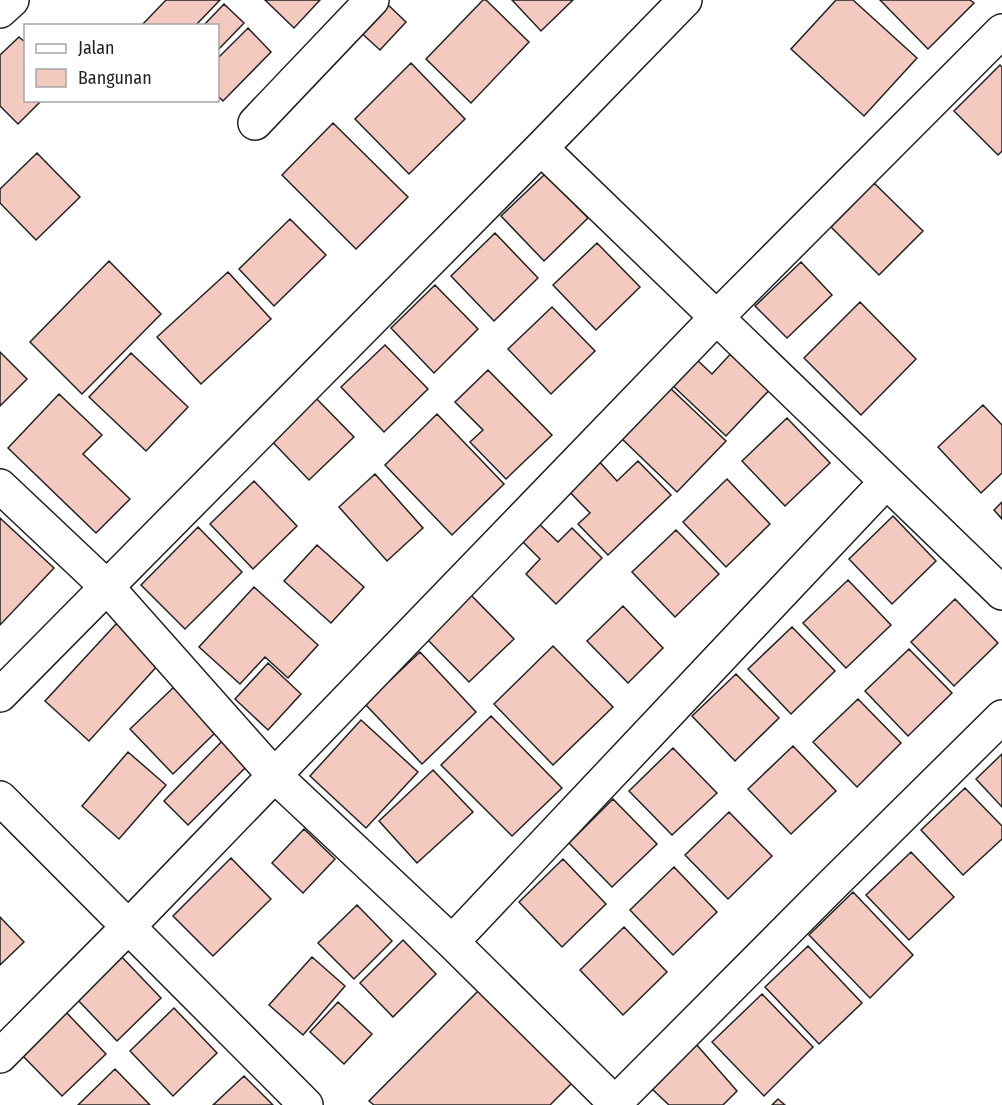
<svg xmlns="http://www.w3.org/2000/svg" width="1002" height="1105" font-family="'Fira Sans Condensed',sans-serif">
	<style>
		.building { fill: #f3c9c0; stroke: #222; stroke-width: 1.5 }
		.lines { fill: none; stroke-linecap: round; stroke-linejoin: round }
		.minor-casing { stroke: #222; stroke-width: 36 }
		.minor { stroke: #fff; stroke-width: 33 }
	</style>
	<rect width="100%" height="100%" fill="#fff"/>
	<path class="building" d="M 166,0 L 220,0 L 195,26 L 141,26 Z
		M 265,0 L 320,0 L 294,28 Z
		M 383,0 L 406,22 L 380,50 L 357,29 Z
		M 483,0 L 486,0 L 529,42 L 471,103 L 426,59 Z
		M 512,0 L 573,0 L 541,31 Z
		M 836,0 L 853,0 L 917,58 L 864,116 L 791,49 Z
		M 880,0 L 970,0 L 974,3 L 928,49 Z
		M 224,4 L 244,23 L 218,50 L 218,26 L 203,26 Z
		M 248,28 L 271,52 L 223,101 L 218,96 L 218,58 Z
		M 19,37 L 26,43 L 26,100 L 42,100 L 18,124 L 0,106 L 0,55 Z
		M 411,63 L 465,119 L 409,174 L 355,119 Z
		M 1000,65 L 1002,67 L 1002,151 L 998,155 L 954,111 Z
		M 333,123 L 408,197 L 356,249 L 282,175 Z
		M 37,153 L 80,197 L 36,240 L 0,203 L 0,189 Z
		M 545,174 L 588,218 L 544,261 L 501,216 Z
		M 874,183 L 923,231 L 879,275 L 831,227 Z
		M 290,219 L 326,255 L 274,306 L 239,269 Z
		M 495,233 L 538,278 L 494,321 L 451,276 Z
		M 597,243 L 640,287 L 596,330 L 553,285 Z
		M 109,261 L 161,314 L 82,394 L 30,342 Z
		M 801,262 L 832,295 L 787,338 L 755,306 Z
		M 228,272 L 271,319 L 201,384 L 157,337 Z
		M 435,285 L 478,329 L 434,373 L 391,328 Z
		M 860,302 L 916,359 L 861,415 L 804,358 Z
		M 552,307 L 595,351 L 551,394 L 508,349 Z
		M 385,345 L 428,389 L 384,432 L 341,387 Z
		M 736,348 L 775,384 L 726,436 L 670,383 L 694,357 L 712,374 Z
		M 0,352 L 27,379 L 0,406 Z
		M 131,353 L 188,407 L 146,451 L 89,397 Z
		M 488,370 L 552,435 L 506,479 L 470,442 L 483,430 L 455,402 Z
		M 667,385 L 726,441 L 677,492 L 619,436 Z
		M 311,393 L 354,437 L 309,480 L 266,435 Z
		M 59,394 L 102,435 L 83,454 L 130,499 L 96,533 L 8,448 Z
		M 983,405 L 1002,425 L 1002,473 L 981,493 L 938,447 Z
		M 437,414 L 504,484 L 452,535 L 385,465 Z
		M 787,418 L 830,463 L 785,506 L 742,461 Z
		M 595,457 L 617,481 L 638,461 L 671,495 L 608,555 L 578,524 L 590,513 L 564,486 Z
		M 375,474 L 423,528 L 387,561 L 339,507 Z
		M 727,479 L 770,524 L 726,567 L 683,522 Z
		M 254,481 L 297,526 L 253,569 L 210,524 Z
		M 1002,502 L 1002,519 L 994,510 Z
		M 893,516 L 936,561 L 892,604 L 849,559 Z
		M 0,518 L 54,568 L 0,625 Z
		M 535,520 L 558,542 L 572,528 L 602,558 L 556,604 L 526,574 L 540,559 L 518,537 Z
		M 198,527 L 242,572 L 185,629 L 141,585 Z
		M 676,530 L 719,574 L 675,617 L 632,572 Z
		M 317,545 L 364,587 L 331,623 L 284,581 Z
		M 848,580 L 891,625 L 846,668 L 803,623 Z
		M 254,587 L 318,645 L 288,678 L 265,657 L 240,684 L 199,647 Z
		M 470,594 L 514,639 L 469,682 L 426,638 Z
		M 955,599 L 998,643 L 954,686 L 911,642 Z
		M 623,606 L 663,648 L 628,683 L 587,641 Z
		M 117,623 L 160,663 L 89,741 L 45,701 Z
		M 792,627 L 835,671 L 791,714 L 748,669 Z
		M 553,646 L 613,707 L 553,765 L 494,704 Z
		M 909,649 L 952,693 L 908,736 L 865,691 Z
		M 420,652 L 476,712 L 422,764 L 365,704 Z
		M 268,663 L 301,694 L 268,730 L 235,699 Z
		M 736,674 L 779,718 L 735,761 L 692,716 Z
		M 175,686 L 218,730 L 173,774 L 130,729 Z
		M 858,699 L 901,743 L 857,787 L 813,742 Z
		M 491,716 L 562,788 L 512,836 L 441,765 Z
		M 361,720 L 418,772 L 366,828 L 310,776 Z
		M 228,735 L 253,760 L 188,825 L 164,801 Z
		M 793,746 L 836,791 L 791,834 L 748,789 Z
		M 673,748 L 717,793 L 672,835 L 629,791 Z
		M 128,752 L 166,785 L 119,839 L 82,806 Z
		M 1002,754 L 1002,807 L 976,779 Z
		M 433,770 L 473,812 L 417,863 L 379,821 Z
		M 965,788 L 1002,826 L 1002,839 L 963,875 L 921,830 Z
		M 613,799 L 657,844 L 612,887 L 569,843 Z
		M 729,812 L 772,856 L 728,899 L 685,855 Z
		M 304,829 L 335,859 L 303,893 L 272,863 Z
		M 911,852 L 954,897 L 909,940 L 866,895 Z
		M 231,858 L 271,899 L 213,956 L 173,916 Z
		M 563,859 L 606,904 L 562,947 L 519,902 Z
		M 674,867 L 717,912 L 673,955 L 630,910 Z
		M 853,892 L 913,955 L 870,998 L 809,935 Z
		M 357,905 L 392,941 L 354,979 L 318,943 Z
		M 0,917 L 24,942 L 0,965 Z
		M 624,927 L 667,972 L 623,1015 L 580,970 Z
		M 403,940 L 436,974 L 393,1017 L 360,983 Z
		M 808,946 L 862,1003 L 819,1044 L 765,987 Z
		M 118,953 L 161,998 L 117,1041 L 74,996 Z
		M 312,957 L 345,986 L 303,1035 L 269,1005 Z
		M 479,990 L 572,1083 L 550,1105 L 374,1105 L 369,1101 Z
		M 762,994 L 813,1047 L 764,1096 L 712,1042 Z
		M 338,1002 L 372,1034 L 344,1064 L 310,1032 Z
		M 174,1008 L 217,1053 L 173,1096 L 130,1051 Z
		M 63,1009 L 106,1054 L 62,1096 L 19,1052 Z
		M 696,1044 L 737,1091 L 723,1105 L 669,1105 L 651,1088 Z
		M 115,1069 L 150,1105 L 78,1105 Z
		M 244,1076 L 273,1105 L 213,1105 Z
		M 778,1099 L 785,1105 L 772,1105 Z"/>
	<g class="lines">
		<g class="minor-casing">
			<path id="minor" d="M 0,11 L 12,0
				M 255,123 L 372,0
				M 541,148 L 1002,593
				M 0,486 L 107,587 L 273,774 L 452,942 L 617,1105
				M 0,695 L 541,148 L 685,0
				M 0,798 L 306,1105
				M 452,942 L 886,482
				M 0,1056 L 128,927 L 717,317 L 1002,31
				M 613,1105 L 830,887 L 1002,717"/>
		</g>
		<use href="#minor" class="minor"/>
	</g>
	<rect x="24" y="24" width="195" height="78" fill="#ffffff" stroke="#a7a7a7" stroke-width="1.5"/>
	<rect x="36" y="44" width="30" height="9" fill="#ffffff" stroke="#a7a7a7" stroke-width="1.5"/>
	<text x="78" y="54" font-size="18" fill="#222222">Jalan</text>
	<rect x="36" y="69" width="30" height="18" fill="#f3c9c0" stroke="#a7a7a7" stroke-width="1.5"/>
	<text x="78" y="84" font-size="18" fill="#222222">Bangunan</text>
</svg>
